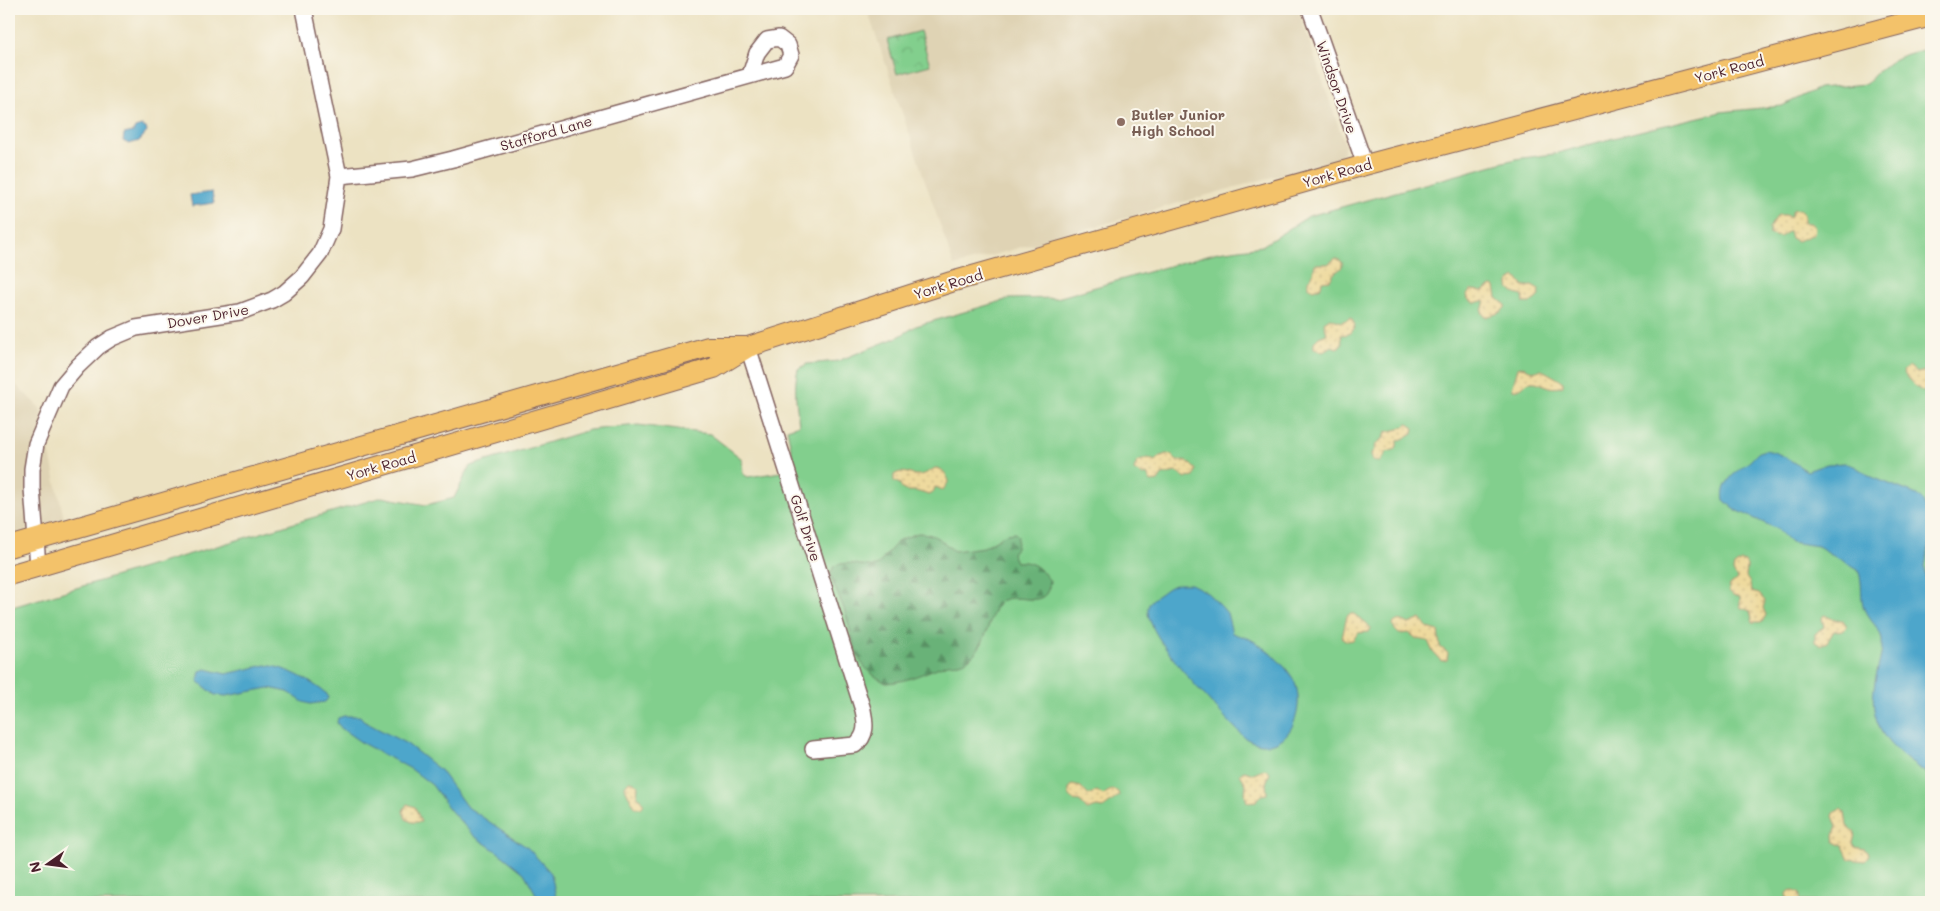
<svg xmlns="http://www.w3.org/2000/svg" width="1940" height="911" font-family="Mali,sans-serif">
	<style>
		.built { fill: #dfd3b4 }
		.grass { fill: #82cf8d; stroke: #66775c }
		.forest { fill: url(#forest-firs); stroke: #5a6852 }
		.sand { fill: url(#sand-dots); stroke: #9c7c64 }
		.park { fill: url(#park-crowns); stroke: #66775c }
		.water { fill: #4da6cb; stroke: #4c627b }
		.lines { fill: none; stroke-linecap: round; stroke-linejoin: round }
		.minor-casing { stroke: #836360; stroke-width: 18 }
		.major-casing { stroke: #836360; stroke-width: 22 }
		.minor { stroke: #fff; stroke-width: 15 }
		.major { stroke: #f3c26a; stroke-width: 20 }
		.education-dot { fill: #8d6e63; stroke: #fbf7ec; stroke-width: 2 }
		.labels { text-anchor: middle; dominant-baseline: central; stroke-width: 4; stroke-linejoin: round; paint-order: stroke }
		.street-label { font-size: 14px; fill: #4a1f2b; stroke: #fbf7ec }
		.education-label { font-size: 14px; font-weight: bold; fill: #785e54; stroke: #fbf7ec; text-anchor: start }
	</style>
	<defs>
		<pattern id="forest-firs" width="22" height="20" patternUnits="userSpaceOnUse" patternTransform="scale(1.25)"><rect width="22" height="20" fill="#69b278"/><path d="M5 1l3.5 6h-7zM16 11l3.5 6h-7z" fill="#589063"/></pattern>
		<pattern id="sand-dots" width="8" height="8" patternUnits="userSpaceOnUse" patternTransform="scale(1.25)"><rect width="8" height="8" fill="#eeda9e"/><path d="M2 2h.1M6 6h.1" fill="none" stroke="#cebb88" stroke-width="1.8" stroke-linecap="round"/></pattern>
		<pattern id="park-crowns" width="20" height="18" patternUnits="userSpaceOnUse" patternTransform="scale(1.25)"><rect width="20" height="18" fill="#82cf8d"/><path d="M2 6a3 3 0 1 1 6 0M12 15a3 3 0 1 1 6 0" fill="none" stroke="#72b17a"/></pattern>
	</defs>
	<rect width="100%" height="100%" fill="#fbf7ec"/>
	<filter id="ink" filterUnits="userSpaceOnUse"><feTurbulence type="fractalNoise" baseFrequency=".02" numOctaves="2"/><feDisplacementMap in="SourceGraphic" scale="10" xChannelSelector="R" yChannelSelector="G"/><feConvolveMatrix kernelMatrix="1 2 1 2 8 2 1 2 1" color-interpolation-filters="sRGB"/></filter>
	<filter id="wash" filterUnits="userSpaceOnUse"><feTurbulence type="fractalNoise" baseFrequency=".0096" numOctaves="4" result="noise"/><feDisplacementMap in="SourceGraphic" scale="20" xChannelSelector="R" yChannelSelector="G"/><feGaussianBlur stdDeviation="1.12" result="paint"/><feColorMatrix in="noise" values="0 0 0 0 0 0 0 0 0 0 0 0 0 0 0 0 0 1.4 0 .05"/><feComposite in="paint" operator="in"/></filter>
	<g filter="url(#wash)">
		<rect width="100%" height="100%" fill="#ece2c2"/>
		<path class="built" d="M 867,9 L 1298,9 L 1345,145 L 1343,153 L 1338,158 L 1322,163 L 954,266 Z
			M 9,378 L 40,408 L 64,519 L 9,535 Z"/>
		<path class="grass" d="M 1931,48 L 1931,902 L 9,902 L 9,608 L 382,497 L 426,505 L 454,498 L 470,466 L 589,430 L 638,425 L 710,434 L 742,459 L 743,474 L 748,477 L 781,472 L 795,468 L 787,429 L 799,425 C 797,406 793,388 798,369 L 807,364 L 838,361 L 900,336 L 916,326 L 1009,299 L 1057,298 L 1218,252 L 1262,246 L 1309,216 L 1515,159 L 1554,154 L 1636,132 L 1721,112 L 1782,106 L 1819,88 L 1866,84 C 1890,58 1897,56 1931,48 Z"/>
		<path class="forest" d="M 918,533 C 935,533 942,541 954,551 L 984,547 L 1006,534 L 1015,533 L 1018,536 L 1016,548 L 1012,553 L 1016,562 C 1033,560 1041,569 1050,581 C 1047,613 1019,591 1001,601 C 993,606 987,634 982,643 C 978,650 971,659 963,662 C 959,664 953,663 948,664 C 927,671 908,682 886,683 C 855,666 857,653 848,622 C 844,605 835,590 830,574 L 834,566 C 852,559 859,568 877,566 L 899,540 Z"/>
		<path class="sand" d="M 1799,209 L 1804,213 L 1804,223 L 1810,223 L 1815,227 L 1814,234 L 1797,241 L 1791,238 L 1789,231 L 1780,237 L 1770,235 L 1769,228 L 1778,215 L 1786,215 L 1790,218 L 1793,210 Z
			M 1336,258 L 1342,262 C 1343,271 1337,269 1333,275 C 1332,276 1331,279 1330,280 L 1322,281 L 1321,287 L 1313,290 L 1308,287 L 1308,280 L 1313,274 L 1315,264 L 1328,264 Z
			M 1516,277 L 1524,287 L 1532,286 L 1539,290 L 1540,296 L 1530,303 L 1524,303 L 1523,296 C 1514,294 1508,292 1509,281 Z
			M 1492,286 L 1495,287 L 1497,298 L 1506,305 C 1504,313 1493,315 1485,317 L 1482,312 L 1485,300 L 1475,303 L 1468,299 L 1467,295 L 1471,290 L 1483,291 Z
			M 1330,318 L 1341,322 L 1351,318 L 1355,325 L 1352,332 L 1349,334 L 1341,335 L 1342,345 L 1337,348 L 1332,346 L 1323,352 L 1314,348 L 1314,342 L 1319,337 L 1327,334 L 1324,322 Z
			M 1909,366 L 1917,373 L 1925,371 C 1932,377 1931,387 1931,395 C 1922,394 1906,379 1903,371 Z
			M 1521,367 C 1525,367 1528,370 1533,371 C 1538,372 1536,370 1541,370 C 1543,370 1562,381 1563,382 L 1563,386 C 1547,392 1541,380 1531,382 C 1523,383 1522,391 1512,389 L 1518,368 Z
			M 1408,424 L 1414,428 L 1413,434 L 1398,441 L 1396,449 L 1387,452 L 1380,462 L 1373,461 L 1371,454 L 1375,450 L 1376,444 L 1384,438 L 1386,432 L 1399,429 Z
			M 1166,454 L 1171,455 L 1177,461 C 1186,460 1190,463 1196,470 L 1194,477 L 1186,478 L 1176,472 L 1162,475 L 1158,481 L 1151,482 L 1147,474 L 1142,475 L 1134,470 L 1137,462 L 1148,458 L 1155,461 L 1159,457 Z
			M 935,468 C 943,468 946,474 949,481 L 943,490 L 935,487 L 933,493 L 929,495 L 916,491 L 906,491 L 902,489 L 900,484 L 894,481 L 894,475 C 904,468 908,476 919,475 C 925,475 930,471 935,468 Z
			M 1741,561 L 1745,562 L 1747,566 L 1746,577 L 1750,583 L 1751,592 L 1759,594 L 1765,601 L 1763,608 L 1766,615 L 1762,622 L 1753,622 L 1750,611 L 1740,607 L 1740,597 L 1733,595 L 1729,591 L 1730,585 L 1737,579 L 1733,571 L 1734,566 Z
			M 1350,614 L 1354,614 C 1359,619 1368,622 1370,628 L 1368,632 L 1358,633 L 1353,640 L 1347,641 L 1342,638 L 1347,616 Z
			M 1824,615 L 1835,620 L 1843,620 L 1847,627 L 1844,630 L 1834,631 L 1827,642 L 1820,645 L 1815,642 L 1815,634 L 1824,627 L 1822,618 Z
			M 1421,619 L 1428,628 L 1438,631 L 1440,647 L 1448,653 L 1447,660 L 1441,661 L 1433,652 L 1428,641 L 1417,639 L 1409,633 L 1399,634 L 1395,630 L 1393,624 C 1399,618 1403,621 1409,624 Z
			M 1265,769 L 1270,773 L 1266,783 L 1267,794 L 1262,795 L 1256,801 L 1247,802 L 1245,795 L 1246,784 L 1240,774 L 1244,771 L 1254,774 Z
			M 629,781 L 634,782 L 638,786 L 637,795 L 644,804 L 641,808 L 635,807 C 632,800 626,793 625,786 Z
			M 1072,785 L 1081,787 L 1088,795 L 1097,791 L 1103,795 C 1109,791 1112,788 1118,792 L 1119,796 L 1103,808 L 1097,807 L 1087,810 L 1080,801 L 1073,800 L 1069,797 L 1069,789 Z
			M 407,804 L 415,807 L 421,822 L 412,822 L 406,819 L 403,811 Z
			M 1841,809 L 1845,813 L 1847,826 L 1855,833 L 1853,844 L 1855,847 L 1864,849 L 1868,852 L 1869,856 L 1865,861 L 1849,859 L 1843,846 L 1835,842 L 1834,836 L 1837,826 L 1833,816 L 1835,812 Z
			M 1791,890 L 1799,893 L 1801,901 L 1813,902 L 1788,902 L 1786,894 Z"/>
		<path class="park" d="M 920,31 L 930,65 L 897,74 L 887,40 Z"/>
		<path class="water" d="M 142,126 L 146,128 L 147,132 L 139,141 L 129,144 L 123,141 L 124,134 L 133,132 L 135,128 Z
			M 212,192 L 214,203 L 192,206 L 190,195 Z
			M 1765,450 C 1783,453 1792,462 1807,471 L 1827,464 L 1845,463 L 1854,466 L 1872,477 L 1917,495 L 1922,500 L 1926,508 L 1931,531 L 1925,567 L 1926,581 L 1931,600 L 1931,776 C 1894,752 1866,731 1875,682 C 1877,669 1883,654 1882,640 C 1880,627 1870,622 1865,611 C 1859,598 1864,583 1858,570 L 1818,546 L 1790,542 L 1777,529 L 1734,509 L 1724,500 C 1720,483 1738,470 1749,462 C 1755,457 1756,452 1765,450 Z
			M 1180,584 L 1191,584 L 1205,591 L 1220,605 L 1227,613 L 1232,633 C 1238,636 1244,636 1250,639 C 1264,647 1281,661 1290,674 C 1311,702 1290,764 1245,738 C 1224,716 1144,637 1148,608 C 1149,601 1154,598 1160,594 C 1167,589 1171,585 1180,584 Z
			M 266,665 C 288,668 309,680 327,694 L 328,698 L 325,702 L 310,704 L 303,702 L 288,692 L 269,688 L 226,696 L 215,695 L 198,681 L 200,671 L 206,669 L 226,674 Z
			M 344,716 L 360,716 L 365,722 L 407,744 L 440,770 L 466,806 L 528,848 L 551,873 L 557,902 L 534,902 L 536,894 L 524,873 L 499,853 L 474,836 L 450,810 L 432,785 L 411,769 L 362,743 L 342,729 L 337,723 L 338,718 Z"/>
	</g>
	<g filter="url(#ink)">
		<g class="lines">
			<g class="minor-casing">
				<path id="minor" d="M 1310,9 L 1365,165
					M 339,176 L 412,169 L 453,159 L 785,66 L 791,55 L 788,45 L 779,38 L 767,40 L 757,53 L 750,75
					M 748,347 L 863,710 C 866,724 867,736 855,745 L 813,749
					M 38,566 L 32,488 L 32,469 L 36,444 L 61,386 L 78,366 L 98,347 L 112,338 L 136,328 L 240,312 L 272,300 L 284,293 L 302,277 L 320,254 L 331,229 L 339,176 L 304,9"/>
			</g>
			<g class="major-casing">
				<path id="major" d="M 9,547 L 708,347 L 748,347
					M 9,575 L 714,368 L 748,347 L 951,282 L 1365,165 L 1931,16"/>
			</g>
			<use href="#minor" class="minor"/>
			<use href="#major" class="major"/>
		</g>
	</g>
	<circle class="education-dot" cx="1121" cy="122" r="5"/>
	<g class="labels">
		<g class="street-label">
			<text transform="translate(1729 69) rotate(-15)">York Road</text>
			<text transform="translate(1337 87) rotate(71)">Windsor Drive</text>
			<text transform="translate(546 133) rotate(-16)">Stafford Lane</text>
			<text transform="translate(1337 173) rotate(-16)">York Road</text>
			<text transform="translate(948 284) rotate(-17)">York Road</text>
			<text transform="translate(208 316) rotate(-10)">Dover Drive</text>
			<text transform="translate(381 466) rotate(-16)">York Road</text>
			<text transform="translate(806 528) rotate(72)">Golf Drive</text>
		</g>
		<g class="education-label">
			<text x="1131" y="114">Butler Junior<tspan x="1131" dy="16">High School</tspan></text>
		</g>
	</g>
	<rect width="1940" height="911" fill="none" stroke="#fbf7ec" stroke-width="30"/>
	<g transform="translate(48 864) rotate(256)" stroke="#fbf7ec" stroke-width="4" paint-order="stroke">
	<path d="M0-4L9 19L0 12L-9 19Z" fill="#4a1f2b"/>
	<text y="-8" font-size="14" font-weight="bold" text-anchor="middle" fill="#4a1f2b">N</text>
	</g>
</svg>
